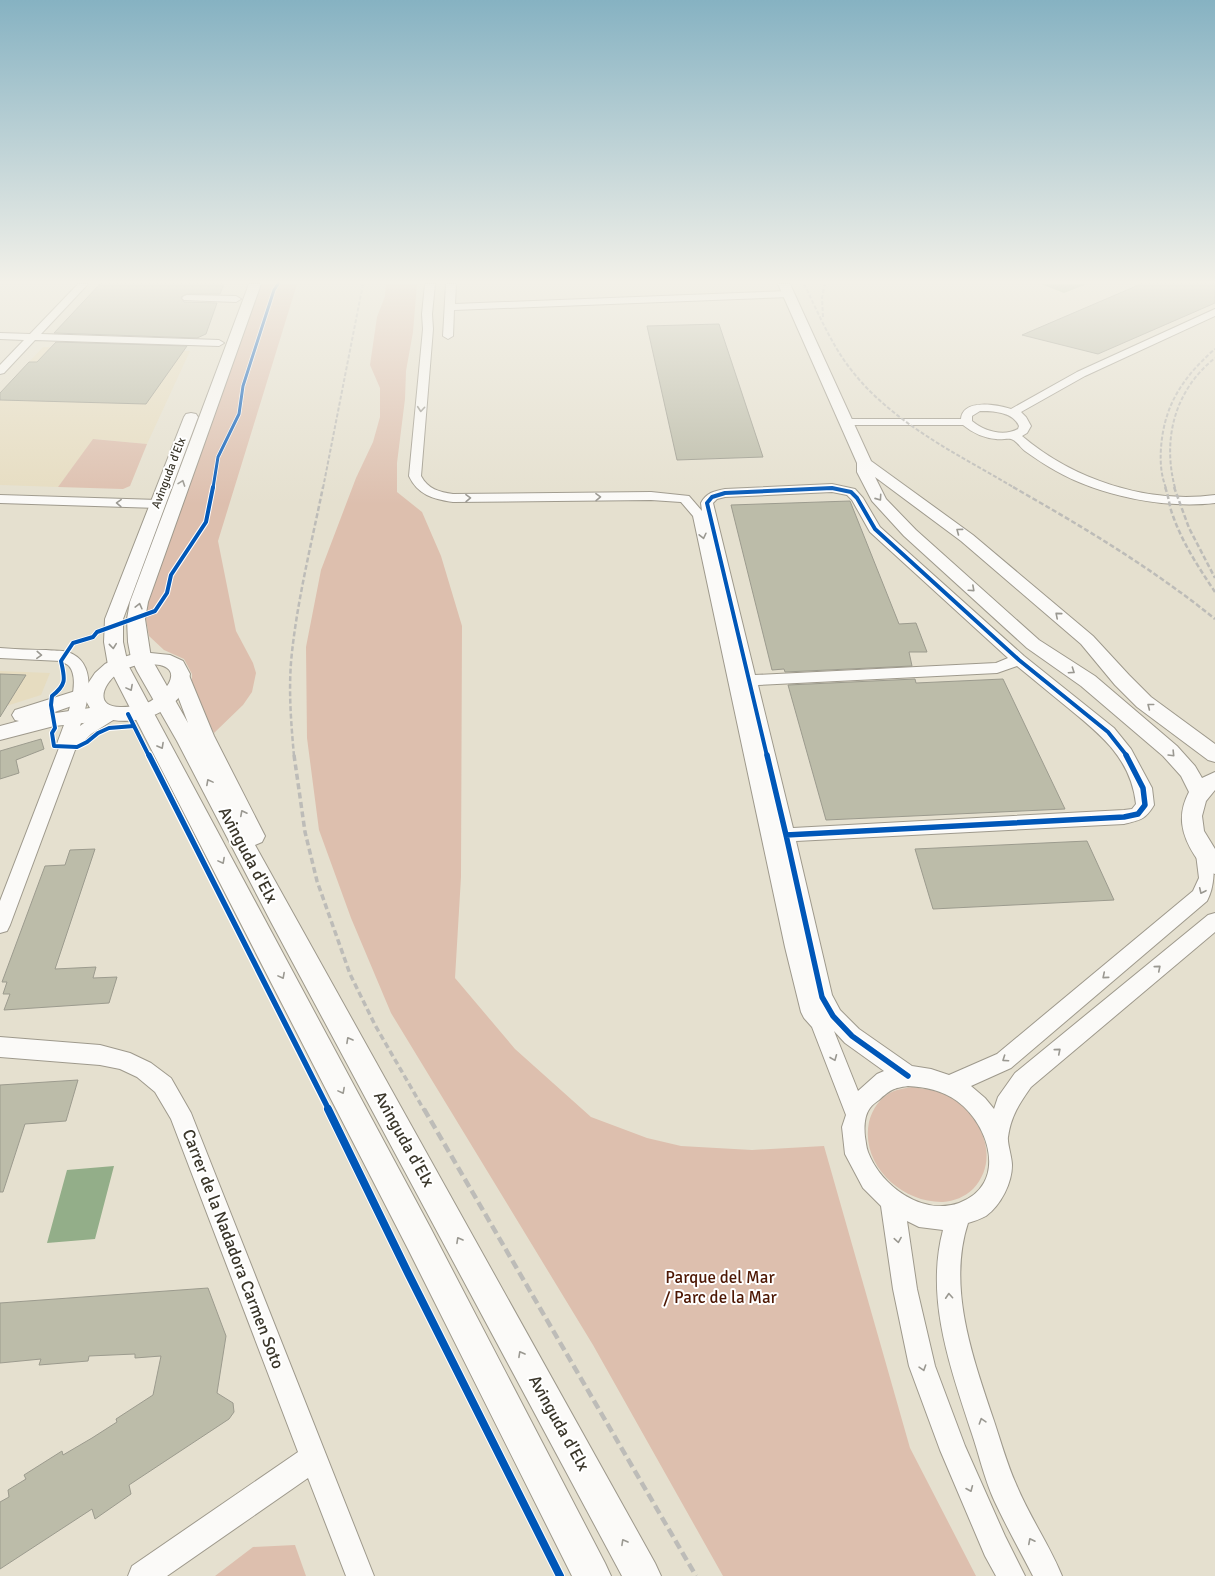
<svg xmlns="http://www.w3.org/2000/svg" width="1215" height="1576" font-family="Signika,sans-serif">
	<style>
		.built { fill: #e6dcc0 }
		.green { fill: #ddbfae }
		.water { fill: #93ae89 }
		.building { fill: #bcbca9; stroke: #9c9b8e }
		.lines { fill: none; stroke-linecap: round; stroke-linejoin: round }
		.minor-casing { stroke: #9e998c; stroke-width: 2 }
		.tertiary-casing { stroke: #9e998c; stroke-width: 2 }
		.primary-casing { stroke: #9e998c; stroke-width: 2 }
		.minor { fill: #fbfaf8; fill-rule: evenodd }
		.tertiary { fill: #fbfaf8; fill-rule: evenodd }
		.primary { fill: #fbfaf8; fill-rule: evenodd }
		.rail-far3 { stroke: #bdbcb8; stroke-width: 2; stroke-dasharray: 4 2; stroke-linecap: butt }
		.rail-far2 { stroke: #bdbcb8; stroke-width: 2.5; stroke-dasharray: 5 2.5; stroke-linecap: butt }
		.rail-far1 { stroke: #bdbcb8; stroke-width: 3.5; stroke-dasharray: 6 3.5; stroke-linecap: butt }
		.rail { stroke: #bdbcb8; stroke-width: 4.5; stroke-dasharray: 9 4.5; stroke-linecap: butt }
		.cycleway-far3-casing { stroke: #fff; stroke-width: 4.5 }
		.cycleway-far2-casing { stroke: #fff; stroke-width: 6 }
		.cycleway-far1-casing { stroke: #fff; stroke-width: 8 }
		.cycleway-casing { stroke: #fff; stroke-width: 10 }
		.cycleway-far3 { stroke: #0057b8; stroke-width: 3 }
		.cycleway-far2 { stroke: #0057b8; stroke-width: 4 }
		.cycleway-far1 { stroke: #0057b8; stroke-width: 5.5 }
		.cycleway { stroke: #0057b8; stroke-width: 8 }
		.oneway { stroke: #9a9891 }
		.labels { text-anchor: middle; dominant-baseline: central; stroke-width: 4; stroke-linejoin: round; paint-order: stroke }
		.far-street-label { font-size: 12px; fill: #3a362a; stroke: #fff }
		.near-street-label { font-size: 17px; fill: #3a362a; stroke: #fff }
		.near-park-label { font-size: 17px; fill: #4d1703; stroke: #fff }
	</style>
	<rect width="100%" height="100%" fill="#e5e0cf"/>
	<path class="built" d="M 43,347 L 190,351 L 147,444 L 94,439 L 58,487 L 0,485 L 0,393 Z
		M 0,671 L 50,673 L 41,695 L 0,708 Z"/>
	<path class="green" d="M 260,284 L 297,284 L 218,541 L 236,631 L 253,663 L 256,673 L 252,692 L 243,705 L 214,733 L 192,690 L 192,674 L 184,659 L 164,650 L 149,636 L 145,614 L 155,580 Z
		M 386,284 L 417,284 L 413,332 L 406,371 L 405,399 L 397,463 L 397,492 L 422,512 L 441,556 L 462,626 L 461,877 L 455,978 L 515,1049 L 591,1117 L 647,1138 L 681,1146 L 752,1150 L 824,1146 L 910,1448 L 976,1576 L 723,1576 L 593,1345 L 391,1013 L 351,918 L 319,830 L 307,738 L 306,647 L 321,570 L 356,478 L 373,442 L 380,417 L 380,388 L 370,365 L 377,317 L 385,296 Z
		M 93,439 L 147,444 L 130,486 L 123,489 L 58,487 Z
		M 912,1087 C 925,1089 938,1090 950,1097 C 982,1116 1001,1159 973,1189 C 965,1197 954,1201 943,1202 C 902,1203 860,1165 869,1122 C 872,1109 881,1096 894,1091 C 899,1089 906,1088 912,1087 Z
		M 295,1545 L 306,1576 L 215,1576 L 253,1547 Z"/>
	<path class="water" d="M 1041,284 L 1087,284 L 1064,293 Z
		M 114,1166 L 95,1239 L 47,1243 L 67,1170 Z"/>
	<path class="building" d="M 100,284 L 224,284 L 220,294 L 187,294 L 181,297 L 184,302 L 217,303 L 206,334 L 197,338 L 54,333 Z
		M 1141,284 L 1215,284 L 1215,303 L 1098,354 L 1022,335 Z
		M 719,324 L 763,457 L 677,460 L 647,326 Z
		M 56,342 L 187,346 L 146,404 L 0,400 L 0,393 L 29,362 L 37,362 Z
		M 850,501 L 899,624 L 916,623 L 927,652 L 909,652 L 912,666 L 785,672 L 784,669 L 772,670 L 731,505 Z
		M 0,674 L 26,675 L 0,717 Z
		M 915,679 L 916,683 L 1003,679 L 1065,809 L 826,820 L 788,685 Z
		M 41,739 L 44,749 L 16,760 L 19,773 L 0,779 L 0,751 Z
		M 1087,841 L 1114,900 L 933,909 L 915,849 Z
		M 95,849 L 55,969 L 96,967 L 93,978 L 117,977 L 109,1003 L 4,1010 L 10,994 L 3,994 L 7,982 L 2,982 L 45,866 L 65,865 L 70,850 Z
		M 78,1080 L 66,1121 L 25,1124 L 3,1192 L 0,1192 L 0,1085 Z
		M 208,1288 L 226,1336 L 217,1393 L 233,1403 L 234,1412 L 229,1419 L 129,1485 L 131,1494 L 95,1519 L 92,1509 L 0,1569 L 0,1502 L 9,1497 L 8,1490 L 26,1479 L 24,1475 L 62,1451 L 63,1455 L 92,1438 L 117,1422 L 116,1419 L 153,1395 L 161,1356 L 135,1358 L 135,1354 L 89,1356 L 88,1361 L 39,1365 L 41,1359 L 0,1363 L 0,1303 Z"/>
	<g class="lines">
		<g class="minor-casing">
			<path id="minor" d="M 78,284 L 88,284 L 41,334 L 219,340 L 224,343 L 219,346 L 35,340 L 4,373 L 0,374 L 0,365 L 24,340 L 0,339 L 0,333 L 30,334 Z
				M 425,284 L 435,284 L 432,314 L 433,329 L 421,476 C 428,489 439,492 453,494 L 651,492 L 689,496 L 702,511 L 701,503 C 706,493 714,491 725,489 L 832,484 L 855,489 L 863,498 L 880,527 L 1024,656 L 1114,728 L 1131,749 L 1152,788 L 1154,805 C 1145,820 1140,820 1124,824 L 796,841 L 832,995 L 840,1010 L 859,1029 L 912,1066 L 931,1069 L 949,1075 L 997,1054 L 1193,891 L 1199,878 L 1196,854 L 1199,849 L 1205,847 L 1211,849 C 1215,866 1215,886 1207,901 L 1011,1068 L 971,1086 L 985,1098 L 994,1109 L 998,1097 L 1015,1073 L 1208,915 L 1215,913 L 1215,932 L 1031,1087 C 1019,1104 1011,1116 1008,1137 C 1007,1143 1012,1157 1012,1165 C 1012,1183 1001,1205 986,1216 C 981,1219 974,1221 968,1223 C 947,1288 973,1358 994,1421 C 1001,1442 1007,1464 1016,1484 C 1029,1516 1049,1544 1062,1576 L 1033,1576 C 1020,1551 1006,1526 994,1500 C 984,1478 979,1454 971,1431 C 950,1366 925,1298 943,1230 L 919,1227 L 907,1221 L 917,1289 L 935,1366 L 965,1446 L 1005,1536 L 1025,1576 L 996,1576 L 985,1556 L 940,1450 L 909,1366 L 893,1289 L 881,1206 L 863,1188 L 845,1154 L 842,1127 L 846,1115 L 812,1027 L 804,1018 L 801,1012 L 785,947 L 693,516 L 681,502 L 651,500 L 453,502 C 433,499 418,495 409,476 L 423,329 L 422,314 ZM 832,492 L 847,495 L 852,500 L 870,532 L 1008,658 L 996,663 L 755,675 L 713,503 L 717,499 L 725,497 ZM 1017,666 C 1034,680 1050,693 1067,707 C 1100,734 1131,758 1136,804 L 1132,809 L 1124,810 L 793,828 L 758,685 L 997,673 ZM 834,1031 L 845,1043 L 884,1071 L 877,1074 L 858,1091 ZM 908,1086 C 925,1087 942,1090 957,1101 C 990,1125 1008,1185 959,1203 C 922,1216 881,1186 868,1152 C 866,1147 866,1142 865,1137 C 864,1128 864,1116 870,1108 C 872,1105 876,1102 879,1100 C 890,1090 893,1088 908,1086 Z
				M 446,284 L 456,284 L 455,304 L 789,291 L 794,294 L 789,297 L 454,310 L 453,336 L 448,339 L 443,336 Z
				M 187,295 L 236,296 L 241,299 L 236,302 L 184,300 L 182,298 L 184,296 Z
				M 1215,309 L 1215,316 L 1085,376 L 1021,412 L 1026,417 L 1031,426 L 1027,433 L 1022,436 C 1074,480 1147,504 1215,495 L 1215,503 C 1165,509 1100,496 1056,471 C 1045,465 1035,458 1025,451 C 1021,448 1016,440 1011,439 C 1008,438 1001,440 996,439 C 984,438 973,433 963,425 L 846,425 L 842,424 L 840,422 L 842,420 L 846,419 L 961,419 C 963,398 998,405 1011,409 L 1077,372 ZM 980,411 C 994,411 1013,412 1019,426 L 1018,429 C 1003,437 984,431 972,421 L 972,416 Z
				M 0,495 L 158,500 L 163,501 L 164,504 L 163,507 L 158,508 L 0,503 Z
				M 0,648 C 15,649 31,650 46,650 C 53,651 61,650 68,652 C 99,663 88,703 80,726 C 90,719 105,705 118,709 L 120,713 L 118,717 L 91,734 L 75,750 L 10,925 L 7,931 L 0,933 L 0,901 L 59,748 L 57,744 C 63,727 83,682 69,666 C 67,664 63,662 61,661 L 0,658 Z
				M 0,1037 L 100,1045 L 130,1053 L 151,1063 L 171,1078 L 191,1113 L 374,1576 L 346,1576 L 308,1478 L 167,1576 L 128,1576 L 132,1566 L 298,1452 L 171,1119 L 155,1092 L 137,1077 L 120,1069 L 100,1065 L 0,1057 Z"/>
		</g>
		<g class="tertiary-casing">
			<path id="tertiary" d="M 778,284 L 790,284 L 871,461 L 973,535 L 1093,636 L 1129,675 L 1151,697 L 1215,744 L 1215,762 L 1208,760 L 1137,707 L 1115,685 L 1081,644 L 961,541 L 875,477 L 886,499 L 916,530 L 1039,640 L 1095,676 L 1177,746 L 1195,766 L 1202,778 L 1215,772 L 1215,790 L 1206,801 L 1202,816 L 1204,831 L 1215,849 L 1215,874 C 1205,871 1201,864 1195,856 C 1181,834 1177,815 1189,792 L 1181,776 L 1163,756 L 1081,686 L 1027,648 L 904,536 L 872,501 L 857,472 L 857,463 Z
				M 141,652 L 170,655 L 183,661 L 190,674 C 184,708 145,725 113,720 L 54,726 L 0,740 L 0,726 L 19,721 L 15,720 L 12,715 L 15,710 L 85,688 L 95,673 L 105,664 L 113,660 ZM 141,664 C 147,664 154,664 160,665 C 185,671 162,696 149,702 C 141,706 132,707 122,707 C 94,708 102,685 118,673 C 125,668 133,666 141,664 ZM 86,701 L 90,708 L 49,714 Z"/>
		</g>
		<g class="primary-casing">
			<path id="primary" d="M 249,284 L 261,284 L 148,602 L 145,619 L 151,658 L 188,723 L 171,678 L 174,673 L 181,671 L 188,673 L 214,736 L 265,836 L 262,842 L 255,845 L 655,1563 L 661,1576 L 622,1576 L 271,922 L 177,741 L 137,671 L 131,658 L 128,642 L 127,619 L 130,602 Z
				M 191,413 L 196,414 L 198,417 L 123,619 L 123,642 L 128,665 L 430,1227 L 605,1563 L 611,1576 L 572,1576 L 408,1249 L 108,665 L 104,642 L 105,619 L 184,417 L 186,414 Z"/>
		</g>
		<use href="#minor" class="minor"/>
		<use href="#tertiary" class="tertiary"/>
		<use href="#primary" class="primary"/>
		<path class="rail-far3" d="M 804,284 C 818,312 830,342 849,367 C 890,422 957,454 1015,488
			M 823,317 L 822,298 L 825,284
			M 323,488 L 363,284
			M 1166,488 C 1161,475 1160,462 1161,448 C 1164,405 1183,377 1215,349
			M 1175,488 C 1162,438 1175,390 1215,358"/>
		<path class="rail-far2" d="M 1013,487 C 1083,527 1152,568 1215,619
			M 1165,487 C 1169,497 1169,506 1173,516 C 1183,544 1199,568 1215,592
			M 1174,487 L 1189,528 L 1215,578
			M 294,756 C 291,722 288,687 292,652 C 298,597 312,541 323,487"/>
		<path class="rail-far1" d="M 294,755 L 305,832 L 317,881 L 350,974 L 375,1025 L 424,1110"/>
		<path class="rail" d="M 424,1109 L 696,1576"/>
		<g class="cycleway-far3-casing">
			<path id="cycleway-far3" d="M 213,488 L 218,457 L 239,414 L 243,386 L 274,290 L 278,284"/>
		</g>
		<g class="cycleway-far2-casing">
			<path id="cycleway-far2" d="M 128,714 L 149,756
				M 134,726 L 109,728 L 98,733 L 87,742 L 77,747 L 54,746 L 52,733 L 55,728 L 51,705 L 52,696 C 67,684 65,679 61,661 L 73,643 L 93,637 L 97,632 L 155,611 L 167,593 L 171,575 L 206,522 L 213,487
				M 767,756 L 707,503 L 712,497 L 725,493 L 832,488 L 851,492 L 857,498 L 875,529 L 1019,660 L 1108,732 L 1127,756"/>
		</g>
		<g class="cycleway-far1-casing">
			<path id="cycleway-far1" d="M 149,755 L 329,1110
				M 767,755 L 786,835
				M 786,835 L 822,997 L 833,1016 L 852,1036 L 908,1076
				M 786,835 L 1124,817 L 1138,814 L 1145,805 L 1143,788 L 1126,755"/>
		</g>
		<g class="cycleway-casing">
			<path id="cycleway" d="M 328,1109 L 408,1273 L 560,1576"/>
		</g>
		<use href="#cycleway-far3" class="cycleway-far3"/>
		<use href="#cycleway-far2" class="cycleway-far2"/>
		<use href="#cycleway-far1" class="cycleway-far1"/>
		<use href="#cycleway" class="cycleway"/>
	</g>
	<defs><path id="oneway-chevron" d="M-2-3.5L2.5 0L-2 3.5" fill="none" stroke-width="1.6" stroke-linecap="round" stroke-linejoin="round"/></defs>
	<g class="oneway">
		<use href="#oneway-chevron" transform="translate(421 409) rotate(95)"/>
		<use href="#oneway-chevron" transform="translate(182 483) rotate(-70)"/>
		<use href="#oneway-chevron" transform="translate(598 497) rotate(-1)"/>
		<use href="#oneway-chevron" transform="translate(468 498) rotate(-1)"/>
		<use href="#oneway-chevron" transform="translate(879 498) rotate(55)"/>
		<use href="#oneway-chevron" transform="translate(119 503) rotate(-178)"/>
		<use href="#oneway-chevron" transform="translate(959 531) rotate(-143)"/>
		<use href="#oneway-chevron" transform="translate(703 536) rotate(77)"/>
		<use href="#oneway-chevron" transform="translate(972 589) rotate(42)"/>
		<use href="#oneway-chevron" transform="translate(139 606) rotate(-76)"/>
		<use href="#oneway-chevron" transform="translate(1058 615) rotate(-139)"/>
		<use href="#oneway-chevron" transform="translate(113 646) rotate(84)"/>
		<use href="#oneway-chevron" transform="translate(39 655) rotate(3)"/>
		<use href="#oneway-chevron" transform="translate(1072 671) rotate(34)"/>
		<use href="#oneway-chevron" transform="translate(130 688) rotate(62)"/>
		<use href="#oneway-chevron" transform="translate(1150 706) rotate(-142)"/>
		<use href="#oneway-chevron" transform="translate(161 746) rotate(61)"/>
		<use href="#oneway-chevron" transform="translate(1172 754) rotate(46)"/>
		<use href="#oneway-chevron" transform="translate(209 782) rotate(-118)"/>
		<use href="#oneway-chevron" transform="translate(243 813) rotate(-117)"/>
		<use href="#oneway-chevron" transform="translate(222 861) rotate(62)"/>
		<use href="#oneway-chevron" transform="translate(1202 891) rotate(115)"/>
		<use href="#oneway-chevron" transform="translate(1158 968) rotate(-40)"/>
		<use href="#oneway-chevron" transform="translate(282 976) rotate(62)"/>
		<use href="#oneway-chevron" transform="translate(1105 976) rotate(140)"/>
		<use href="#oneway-chevron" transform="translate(349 1040) rotate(-119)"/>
		<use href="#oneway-chevron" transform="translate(1058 1051) rotate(-40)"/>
		<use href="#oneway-chevron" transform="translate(834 1058) rotate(68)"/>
		<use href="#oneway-chevron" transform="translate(1005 1059) rotate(146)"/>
		<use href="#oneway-chevron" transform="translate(342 1091) rotate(62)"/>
		<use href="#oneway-chevron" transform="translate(459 1240) rotate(-119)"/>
		<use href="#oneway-chevron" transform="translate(898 1240) rotate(81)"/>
		<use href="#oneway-chevron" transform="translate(949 1296) rotate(-94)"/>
		<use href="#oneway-chevron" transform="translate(521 1354) rotate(-119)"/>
		<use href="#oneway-chevron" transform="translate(923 1368) rotate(72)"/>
		<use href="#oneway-chevron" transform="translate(982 1421) rotate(-108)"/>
		<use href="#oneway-chevron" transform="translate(970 1489) rotate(67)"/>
		<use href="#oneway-chevron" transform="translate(1031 1541) rotate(-117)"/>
		<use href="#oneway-chevron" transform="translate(624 1542) rotate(-119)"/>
	</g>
	<linearGradient id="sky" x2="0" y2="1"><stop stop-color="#86b2c2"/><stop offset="0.56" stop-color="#f3f1e9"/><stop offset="1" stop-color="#f3f1e9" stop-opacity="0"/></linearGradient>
	<rect width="1215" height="504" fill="url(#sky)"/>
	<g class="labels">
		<g class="far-street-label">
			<text transform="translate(169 473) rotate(-69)">Avinguda d'Elx</text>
		</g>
		<g class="near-street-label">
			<text transform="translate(248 855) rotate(62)">Avinguda d'Elx</text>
			<text transform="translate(404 1139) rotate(61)">Avinguda d'Elx</text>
			<text transform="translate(233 1249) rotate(69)">Carrer de la Nadadora Carmen Soto</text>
			<text transform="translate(559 1423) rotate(61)">Avinguda d'Elx</text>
		</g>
		<g class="near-park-label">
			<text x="720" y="1277">Parque del Mar<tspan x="720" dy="20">/ Parc de la Mar</tspan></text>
		</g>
	</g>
</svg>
